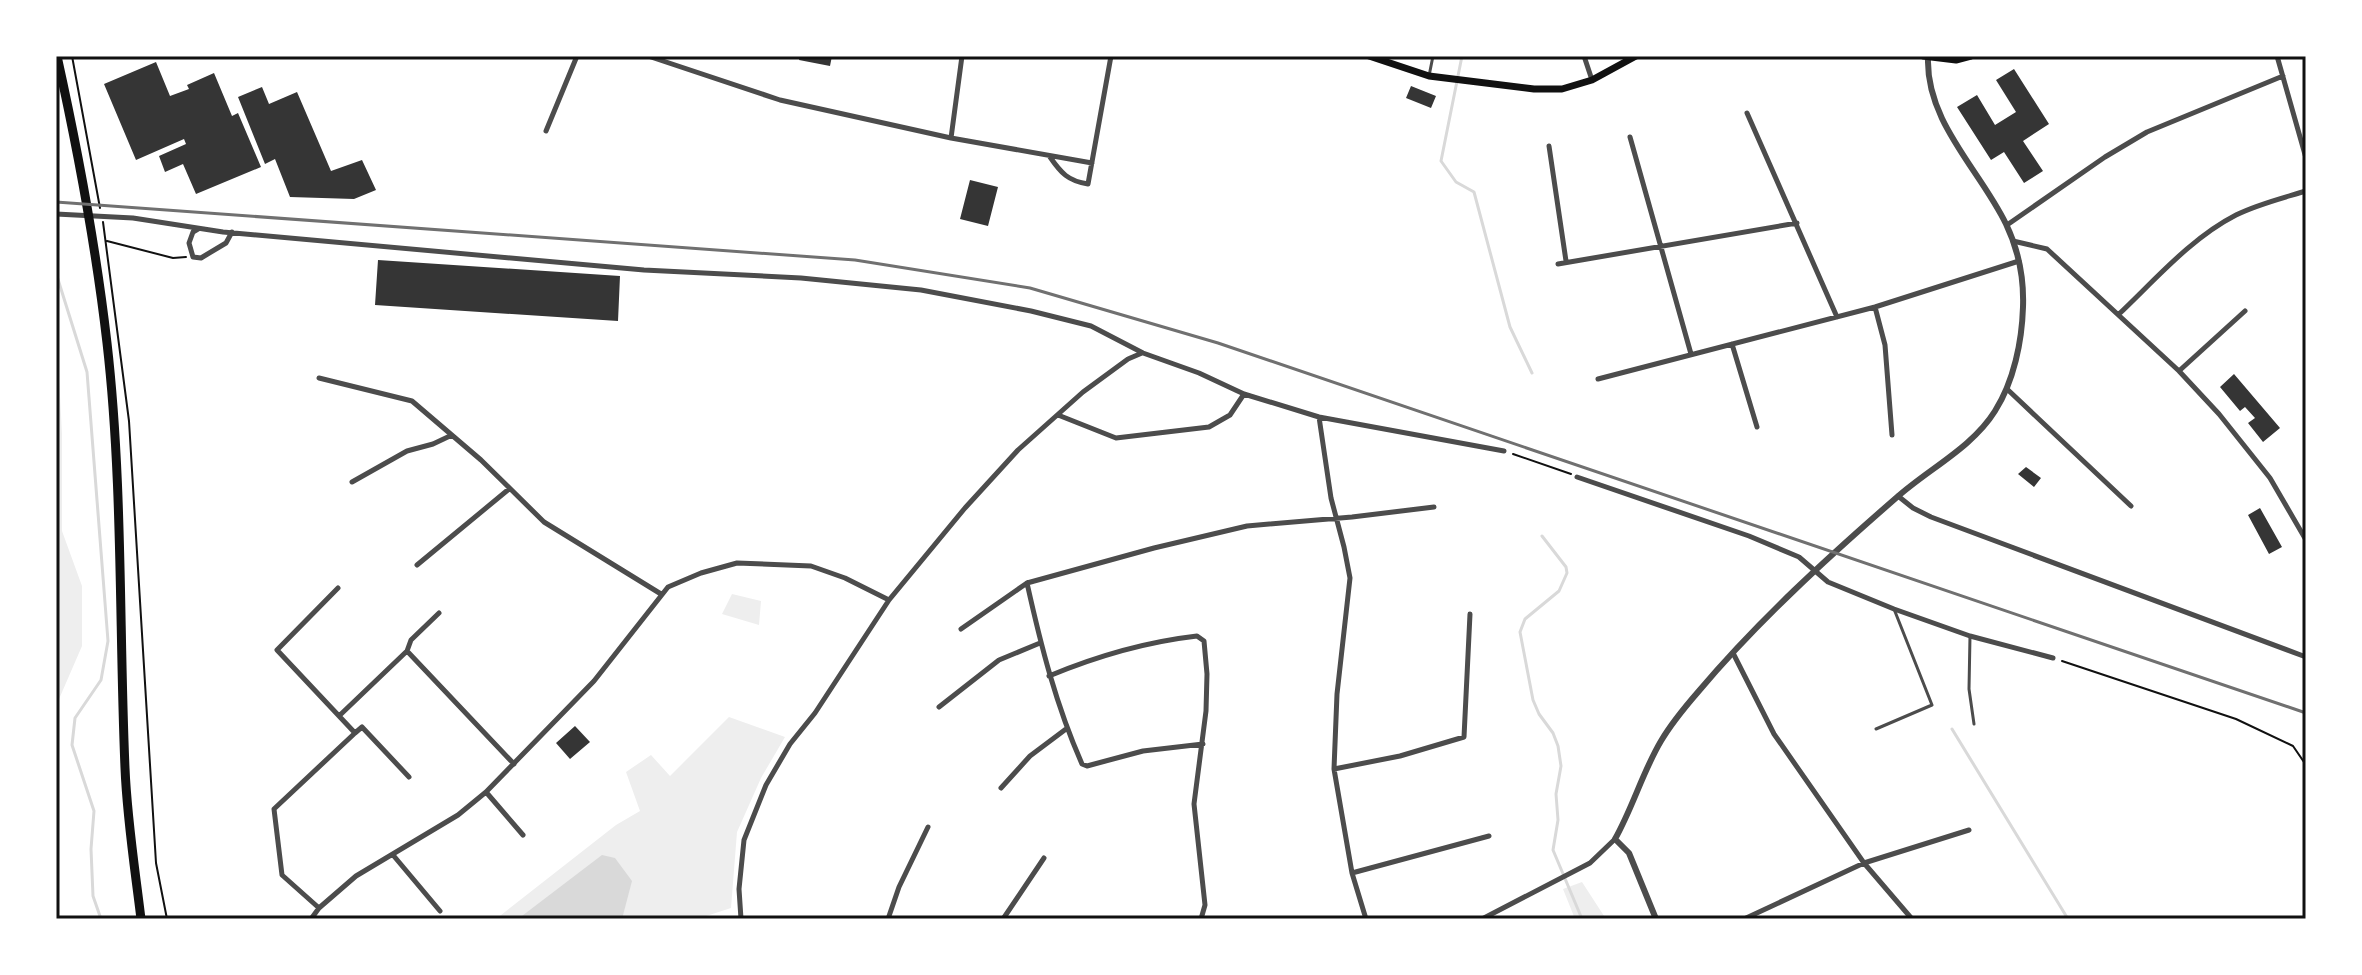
<svg xmlns="http://www.w3.org/2000/svg" width="2362" height="975" font-family="Cabin,sans-serif">
	<style>
		.green { fill: #eee }
		.water { fill: #d9d9d9 }
		.lines { fill: none; stroke-linecap: round; stroke-linejoin: round }
		.stream { stroke: #d9d9d9; stroke-width: 3 }
		.building { fill: #353535 }
		.path { stroke: #111; stroke-width: 2 }
		.service { stroke: #4c4c4c; stroke-width: 3 }
		.minor { stroke: #4c4c4c; stroke-width: 5 }
		.tertiary { stroke: #4c4c4c; stroke-width: 6 }
		.secondary { stroke: #111; stroke-width: 7 }
		.trunk { stroke: #111; stroke-width: 9 }
		.rail { stroke: #707070; stroke-width: 3 }
		.neatline { fill: none; stroke: #111; stroke-width: 3 }
	</style>
	<rect width="100%" height="100%" fill="#fff"/>
	<path class="green" d="M 56,321 L 62,434 L 62,531 L 82,586 L 82,646 L 56,706 Z
		M 732,594 L 761,601 L 759,625 L 722,614 Z
		M 729,717 L 785,737 L 761,778 L 737,832 L 731,908 L 697,919 L 496,919 L 616,825 L 640,811 L 626,772 L 651,755 L 670,776 Z
		M 1582,882 L 1606,919 L 1575,919 L 1563,889 Z"/>
	<path class="water" d="M 602,855 L 615,858 L 632,881 L 622,919 L 518,919 Z"/>
	<g class="lines">
		<path class="stream" d="M 1462,56 L 1441,161 L 1456,182 L 1474,192 L 1510,327 L 1532,373
			M 56,139 L 56,160
			M 56,273 L 87,372 L 108,641 L 101,680 L 75,718 L 72,745 L 94,811 L 91,849 L 93,896 L 101,919
			M 1542,536 L 1566,567 L 1567,573 L 1559,591 L 1525,619 L 1520,632 L 1533,700 L 1539,714 L 1553,733 L 1558,746 L 1561,766 L 1556,794 L 1558,820 L 1553,850 L 1582,919
			M 1952,729 L 2068,919"/>
	</g>
	<path class="building" d="M 800,56 L 832,56 L 830,66 L 799,60 Z
		M 156,62 L 170,96 L 189,89 L 187,85 L 214,73 L 232,116 L 238,113 L 261,167 L 196,194 L 183,164 L 165,172 L 159,156 L 186,144 L 184,139 L 136,160 L 104,84 Z
		M 2014,69 L 2049,124 L 2023,141 L 2043,171 L 2024,183 L 2004,152 L 1991,160 L 1957,107 L 1977,95 L 1995,125 L 2016,112 L 1996,80 Z
		M 1411,86 L 1436,96 L 1431,108 L 1406,98 Z
		M 262,87 L 269,104 L 297,92 L 331,171 L 362,160 L 376,190 L 354,199 L 290,197 L 275,159 L 265,164 L 238,97 Z
		M 970,180 L 998,187 L 988,226 L 960,219 Z
		M 378,260 L 620,276 L 618,321 L 375,305 Z
		M 2234,374 L 2280,428 L 2263,442 L 2248,423 L 2255,418 L 2245,407 L 2240,411 L 2220,387 Z
		M 2026,467 L 2041,478 L 2034,487 L 2018,474 Z
		M 2260,508 L 2282,547 L 2269,554 L 2248,515 Z
		M 575,726 L 590,742 L 570,759 L 556,743 Z"/>
	<g class="lines">
		<path class="path" d="M 72,56 L 100,208
			M 103,222 L 129,421 L 156,863 L 167,919
			M 107,241 L 173,258 L 186,257
			M 1513,454 L 1571,474
			M 2062,661 L 2236,719 L 2293,746 L 2306,765"/>
		<path class="service" d="M 1429,76 L 1433,56
			M 1970,636 L 1969,689 L 1974,724
			M 1876,729 L 1932,705 L 1894,609"/>
		<path class="minor" d="M 648,56 L 780,100 L 951,138 L 1092,163
			M 1584,56 L 1592,80
			M 2277,56 L 2306,158
			M 1747,113 L 1837,317
			M 546,131 L 577,56
			M 1630,137 L 1691,354
			M 951,138 L 962,56
			M 1549,146 L 1566,261
			M 1050,157 C 1061,173 1068,181 1088,184 L 1111,56
			M 56,214 L 133,218 L 223,232 L 644,270 L 801,278 L 921,290 L 1031,311 L 1091,326 L 1143,353 L 1199,373 L 1244,394 L 1319,417 L 1504,451
			M 2007,225 L 2105,157 L 2147,132 L 2283,76
			M 198,229 L 193,232 L 189,243 L 193,257 L 201,258 L 226,243 L 232,232
			M 2013,241 L 2047,249 L 2179,371 L 2219,414 L 2270,478 L 2306,540
			M 1558,264 L 1797,223
			M 1875,307 L 1885,345 L 1892,435
			M 2119,314 C 2155,280 2191,238 2236,215 C 2258,204 2283,198 2306,191
			M 1732,344 L 1757,427
			M 2179,371 L 2245,311
			M 319,378 L 412,401 L 481,460 L 544,522 L 661,594
			M 1598,379 L 1875,307 L 2019,261
			M 2007,389 L 2131,506
			M 1058,415 L 1116,438 L 1209,427 L 1230,415 L 1244,394
			M 1319,417 L 1331,498 L 1344,547 L 1350,578 L 1337,694 L 1334,769 L 1352,873 L 1366,919
			M 1577,477 L 1749,536 L 1799,557 L 1828,582 L 1894,609 L 1970,636 L 2053,658
			M 352,482 L 407,451 L 433,444 L 452,435
			M 1898,496 L 1913,508 L 1931,517 L 2306,657
			M 417,565 L 509,489
			M 961,629 L 1027,583
			M 407,651 L 411,640 L 439,613
			M 1733,653 L 1774,734 L 1864,863 L 1912,919
			M 1049,676 C 1097,656 1145,642 1197,636 L 1204,641 L 1207,674 L 1206,711 L 1194,804 L 1205,905 L 1201,919
			M 939,707 L 999,660 L 1040,643
			M 339,716 L 407,651 L 514,764
			M 355,733 L 362,727 L 409,777
			M 1203,744 L 1143,751 L 1087,766 L 1082,764 C 1056,705 1041,646 1027,583 L 1154,548 L 1247,526 L 1352,517 L 1434,507
			M 1334,769 L 1400,756 L 1464,737 L 1470,614
			M 1001,788 L 1030,756 L 1066,729
			M 486,792 L 523,835
			M 393,855 L 440,911
			M 1352,873 L 1489,836
			M 319,908 L 282,875 L 274,809 L 355,733 L 277,650 L 338,588
			M 311,919 L 319,908 L 356,876 L 458,815 L 486,792 L 594,681 L 668,587 L 701,573 L 737,563 L 811,566 L 845,578 L 889,600
			M 741,919 L 739,889 L 744,840 L 766,785 L 790,744 L 815,713 L 889,600 L 965,508 L 1018,450 L 1083,392 L 1128,359 L 1142,353
			M 888,919 L 899,887 L 928,827
			M 1003,919 L 1044,858
			M 1482,919 L 1590,863 L 1615,839
			M 1744,919 L 1864,863 L 1969,830"/>
		<path class="tertiary" d="M 1656,919 L 1629,853 L 1615,839 C 1633,807 1643,771 1661,741 C 1671,724 1685,707 1698,692 C 1757,622 1827,558 1896,498 C 1928,469 1972,448 1995,411 C 2014,381 2022,341 2023,307 C 2024,279 2018,249 2006,224 C 1980,170 1926,122 1928,58"/>
		<path class="secondary" d="M 1369,56 L 1429,76 L 1534,89 L 1562,89 L 1592,80 L 1636,56
			M 1923,56 L 1956,60 L 1971,56"/>
		<path class="trunk" d="M 57,56 C 78,151 96,247 107,343 C 123,482 119,628 125,768 C 127,819 135,869 141,919"/>
		<path class="rail" d="M 56,202 L 855,260 L 1030,288 L 1218,343 L 2306,713"/>
	</g>
	<rect width="2362" height="975" fill="none" stroke="#ffffff" stroke-width="116"/>
	<rect x="58" y="58" width="2246" height="859" class="neatline"/>
</svg>
